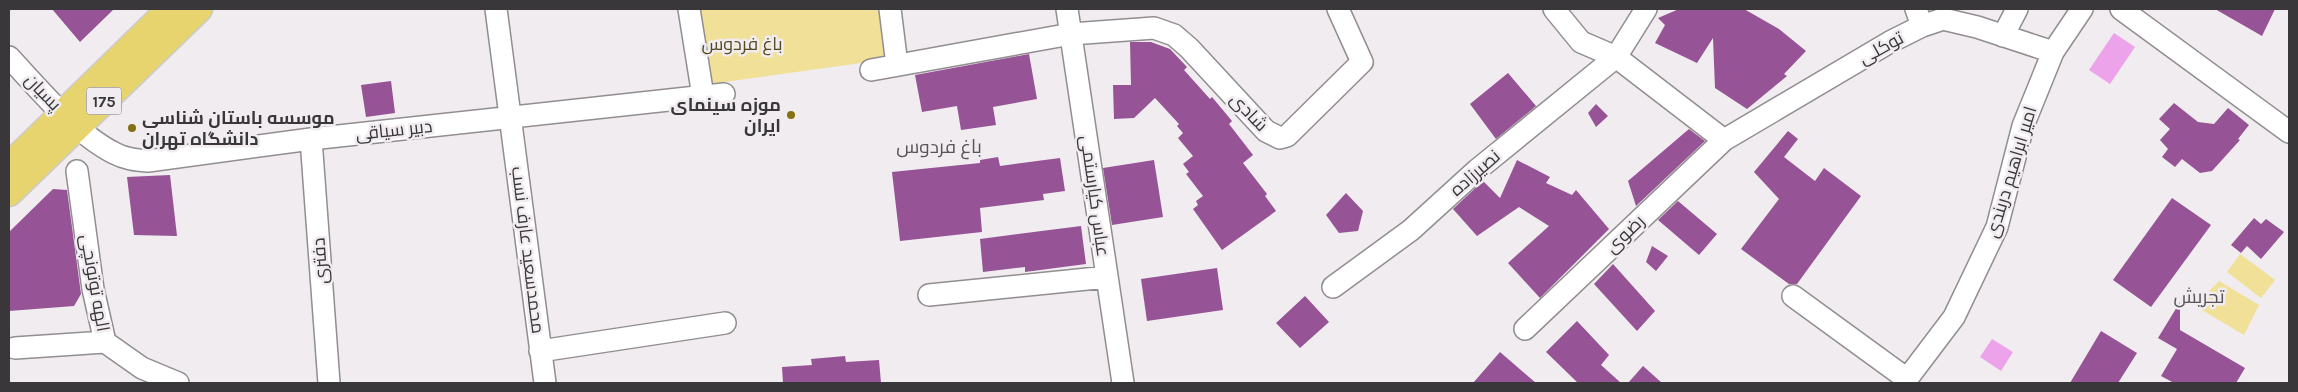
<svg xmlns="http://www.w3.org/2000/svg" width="2298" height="392" font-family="Karla,Cairo,sans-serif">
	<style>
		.green { fill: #f1e098 }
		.water { fill: #eca3e9 }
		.building { fill: #965395 }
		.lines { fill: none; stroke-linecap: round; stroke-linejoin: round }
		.minor-casing { stroke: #918d90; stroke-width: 24 }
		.major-casing { stroke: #cccbcc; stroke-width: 29 }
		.minor { stroke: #fff; stroke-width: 21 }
		.major { stroke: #e7d46e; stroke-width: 26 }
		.poi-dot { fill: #847111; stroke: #f0ecef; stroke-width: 2 }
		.labels { text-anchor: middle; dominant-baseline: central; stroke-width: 5; stroke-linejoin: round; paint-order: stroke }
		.shield { fill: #f0ecef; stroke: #706d70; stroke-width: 1 }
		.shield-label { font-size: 16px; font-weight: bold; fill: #393739 }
		.park-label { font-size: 18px; fill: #544b21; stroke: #f0ecef }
		.street-label { font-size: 18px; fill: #393739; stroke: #f0ecef }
		.poi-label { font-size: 18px; font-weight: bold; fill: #393739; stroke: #f0ecef; text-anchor: end }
		.neighbourhood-label { font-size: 19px; fill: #585457; stroke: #f0ecef }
	</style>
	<rect width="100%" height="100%" fill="#f0ecef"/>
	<path class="green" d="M 701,9 L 882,9 L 890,59 L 710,84 Z
		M 2240,254 L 2275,280 L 2261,298 L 2227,272 Z
		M 2219,281 L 2259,305 L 2244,335 L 2195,306 Z"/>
	<path class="water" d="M 2114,33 L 2135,47 L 2110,84 L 2089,70 Z
		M 1992,339 L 2013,352 L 2001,371 L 1980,357 Z"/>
	<path class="building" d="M 52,9 L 114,9 L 80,42 Z
		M 1679,9 L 1744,9 L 1779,29 L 1806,51 L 1784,74 L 1787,76 L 1747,109 L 1715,88 L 1713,38 L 1697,63 L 1655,43 L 1665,25 L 1658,18 Z
		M 2215,9 L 2275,9 L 2262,36 Z
		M 1130,42 L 1151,42 L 1170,49 L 1187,67 L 1184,70 L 1210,99 L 1212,97 L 1232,121 L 1229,124 L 1253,155 L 1243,163 L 1267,194 L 1265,196 L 1276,211 L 1222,250 L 1193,209 L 1198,205 L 1196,201 L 1203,196 L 1186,174 L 1189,172 L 1183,164 L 1193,156 L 1178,138 L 1183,133 L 1177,126 L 1179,124 L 1155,98 L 1134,118 L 1114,119 L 1113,85 L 1131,85 Z
		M 1029,54 L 1037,99 L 993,107 L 996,125 L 961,130 L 957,106 L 922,112 L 915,75 Z
		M 1508,73 L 1536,106 L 1496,139 L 1470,104 Z
		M 391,81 L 395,113 L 366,117 L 361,85 Z
		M 2174,103 L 2198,122 L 2214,124 L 2228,108 L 2249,125 L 2238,139 L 2240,140 L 2212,171 L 2200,173 L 2182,159 L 2175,167 L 2162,157 L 2168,149 L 2160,140 L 2170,129 L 2159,119 Z
		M 1596,104 L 1608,116 L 1596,127 L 1588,113 Z
		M 1689,129 L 1705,141 L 1636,206 L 1628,181 Z
		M 1788,131 L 1798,139 L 1784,157 L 1815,181 L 1824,168 L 1861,196 L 1797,284 L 1789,284 L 1741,249 L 1779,199 L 1754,172 Z
		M 998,157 L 1000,166 L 1060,158 L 1065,191 L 1043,194 L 1044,200 L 980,208 L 982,232 L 900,241 L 892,172 L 980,163 L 980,160 Z
		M 1154,160 L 1163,217 L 1112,225 L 1103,168 Z
		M 1517,160 L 1550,177 L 1546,183 L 1572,195 L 1576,190 L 1609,229 L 1540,298 L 1508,263 L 1549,226 L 1519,207 L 1477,236 L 1453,209 L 1483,181 L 1500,198 Z
		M 170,175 L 177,236 L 134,235 L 127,177 Z
		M 53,189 L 67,190 L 81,294 L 74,306 L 9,311 L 9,232 Z
		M 1346,193 L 1363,211 L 1358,231 L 1339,233 L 1326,215 Z
		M 2172,198 L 2211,225 L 2151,307 L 2113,280 Z
		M 1678,201 L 1717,234 L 1699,255 L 1658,220 Z
		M 2254,218 L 2261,224 L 2266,219 L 2284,232 L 2261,259 L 2247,246 L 2241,253 L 2231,245 Z
		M 1081,226 L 1086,264 L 1025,272 L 1025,267 L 983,272 L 980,239 Z
		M 1652,246 L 1668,256 L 1656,271 L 1646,262 Z
		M 1613,264 L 1655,311 L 1637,331 L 1594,284 Z
		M 1217,268 L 1223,310 L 1147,321 L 1141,279 Z
		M 1305,296 L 1329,322 L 1300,348 L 1276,323 Z
		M 2180,302 L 2180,330 L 2245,368 L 2236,383 L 2174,383 L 2161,376 L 2177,349 L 2158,338 Z
		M 1577,321 L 1609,355 L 1601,365 L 1621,383 L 1578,383 L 1546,352 Z
		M 2101,331 L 2137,353 L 2118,383 L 2070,383 Z
		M 1500,352 L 1536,383 L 1473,383 Z
		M 845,356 L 846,362 L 879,360 L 881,383 L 783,383 L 782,367 L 812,365 L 811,359 Z
		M 1643,366 L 1662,383 L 1628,383 Z"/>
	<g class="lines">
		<g class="minor-casing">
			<path id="minor" d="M 496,9 L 545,383
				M 689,9 L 703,96
				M 890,9 L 897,65
				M 1067,9 L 1123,383
				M 1554,9 L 1581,42 L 1616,57 L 1724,140
				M 1916,9 L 1922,26
				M 2121,9 L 2289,132
				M 2003,36 L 2017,9
				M 9,57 C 38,88 76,134 114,153 C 125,159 136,160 148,161 L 311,139 L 724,94
				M 871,70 L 1071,34 L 1154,28 L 1174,35 L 1189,48 L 1266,131 L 1280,138 L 1287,136 L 1362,62 L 1338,9
				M 311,139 L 329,383
				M 77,171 L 93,289 L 105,342 L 142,368 L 178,383
				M 1333,287 L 1411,230 L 1477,170 L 1616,57 L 1646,9
				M 929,295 L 1107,277
				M 1793,296 L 1907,379
				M 1525,329 L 1724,140 L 1890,42 L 1922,26 L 1943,19 L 1977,27 L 2053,52
				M 15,348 L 105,342
				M 540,351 L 725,323
				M 1904,383 L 1954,317 L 1997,227 L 2023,126 L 2053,52 L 2082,9"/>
		</g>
		<g class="major-casing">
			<path id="major" d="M 9,166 L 170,9
				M 9,193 L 199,9"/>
		</g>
		<use href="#minor" class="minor"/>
		<use href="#major" class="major"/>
	</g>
	<g class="poi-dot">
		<circle cx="791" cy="115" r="5"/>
		<circle cx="132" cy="128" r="5"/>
	</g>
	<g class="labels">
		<rect class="shield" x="86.5" y="87.5" width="35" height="27" rx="4"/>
		<g class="shield-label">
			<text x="104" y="101">175</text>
		</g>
		<g class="park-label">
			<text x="742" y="44">باغ فردوس</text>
		</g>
		<g class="street-label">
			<text transform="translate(1881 48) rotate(-29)">توکلی</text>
			<text transform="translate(43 92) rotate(46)">پسیان</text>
			<text transform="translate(1249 112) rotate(46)">شادی</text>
			<text transform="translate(394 130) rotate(-6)">دبیر سیاقی</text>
			<text transform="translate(2011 172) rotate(-73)">امیر ابراهیم دربندی</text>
			<text transform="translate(1475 173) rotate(-41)">نصیرزاده</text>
			<text transform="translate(1095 196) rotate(82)">عباس کیارستمی</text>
			<text transform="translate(1625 234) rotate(-44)">رضوى</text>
			<text transform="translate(528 250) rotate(83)">محمدسعید عارف نسب</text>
			<text transform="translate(320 261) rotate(-94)">دفتری</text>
			<text transform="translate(95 283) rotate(80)">الهه توتونچی</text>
		</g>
		<g class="poi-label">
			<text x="781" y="105">موزه سینمای<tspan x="781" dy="21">ایران</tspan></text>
			<text x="142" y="118" text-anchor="start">موسسه باستان شناسی<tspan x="142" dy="21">دانشگاه تهران</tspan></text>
		</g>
		<g class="neighbourhood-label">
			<text x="939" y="147">باغ فردوس</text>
			<text x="2199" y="297">تجریش</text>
		</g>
	</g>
	<rect width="2298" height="392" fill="none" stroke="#393739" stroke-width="20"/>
</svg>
